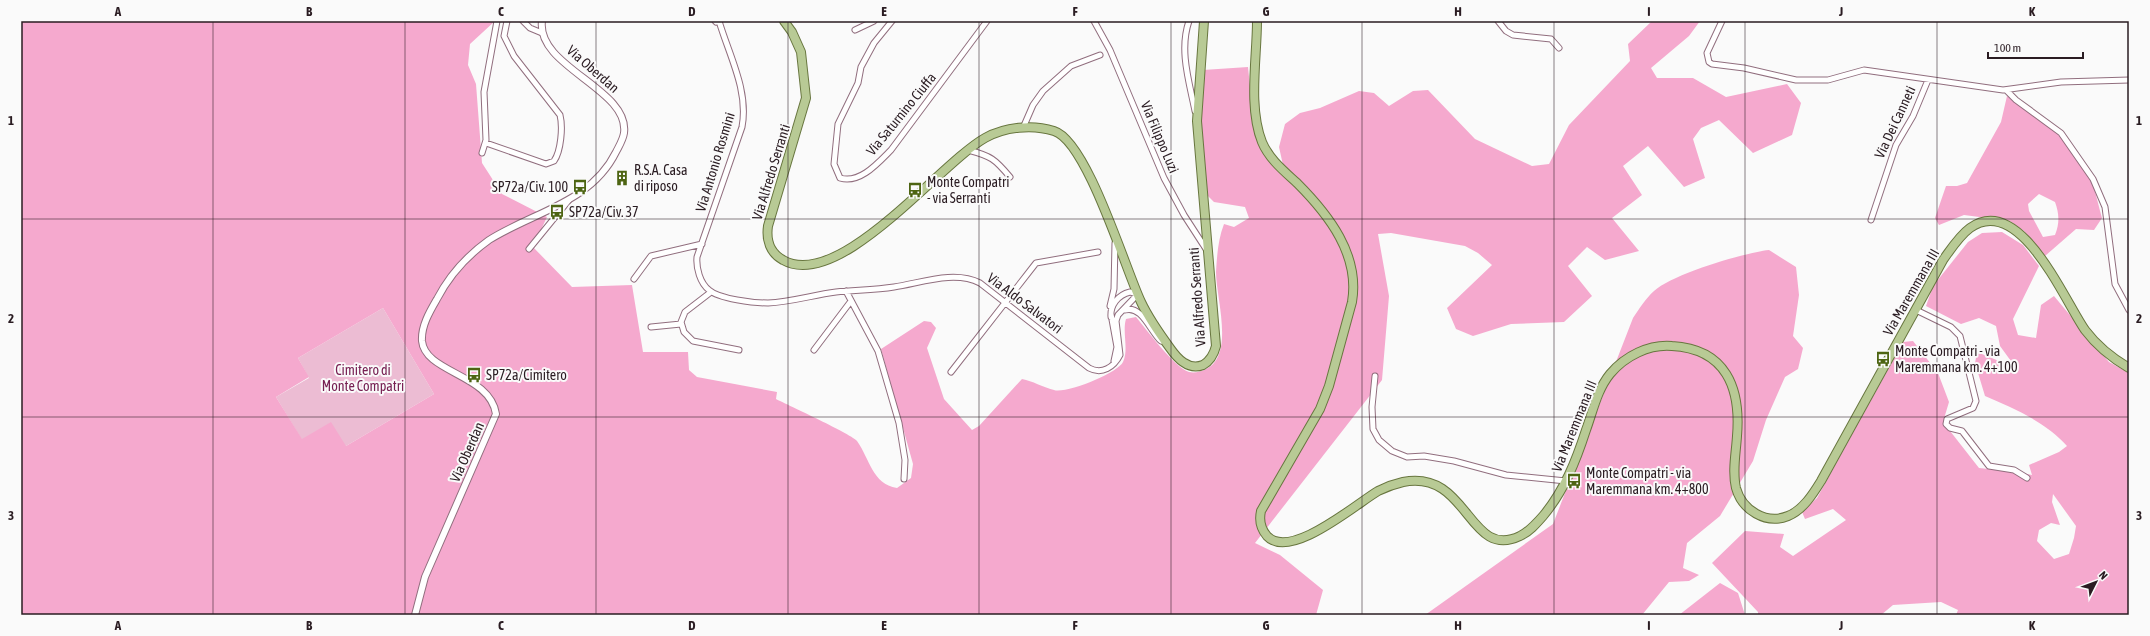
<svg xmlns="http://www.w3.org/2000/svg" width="2150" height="636" font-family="'Asap Condensed',sans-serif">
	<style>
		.green { fill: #ecbcd3 }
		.forest { fill: #f5a9ce; fill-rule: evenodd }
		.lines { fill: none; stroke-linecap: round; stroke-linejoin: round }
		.minor-casing { stroke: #916e7e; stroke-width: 7 }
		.tertiary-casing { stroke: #916e7e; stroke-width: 8 }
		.primary-casing { stroke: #68763f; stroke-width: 10 }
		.minor { stroke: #fff; stroke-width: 5 }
		.tertiary { stroke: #fff; stroke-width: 6 }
		.primary { stroke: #b8ca95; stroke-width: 8 }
		.grid { fill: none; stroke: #2a1c22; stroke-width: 1; stroke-opacity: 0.55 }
		.labels { text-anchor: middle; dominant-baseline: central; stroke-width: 4; stroke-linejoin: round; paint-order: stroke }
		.street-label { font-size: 14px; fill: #2a1c22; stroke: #fafafa }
		.poi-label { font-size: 14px; fill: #2a1c22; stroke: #fafafa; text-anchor: start }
		.park-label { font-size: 14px; fill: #772053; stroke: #fafafa }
		.neatline { fill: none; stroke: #2a1c22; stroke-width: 1.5 }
		.grid-label { font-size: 13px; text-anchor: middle; font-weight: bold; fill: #2a1c22 }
	</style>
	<rect width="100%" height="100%" fill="#fafafa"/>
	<path class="green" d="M 383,308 L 434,394 L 346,446 L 302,440 L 276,397 L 309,378 L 298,358 Z"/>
	<path class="forest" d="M 21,21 L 495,21 L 470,44 L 468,65 L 476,84 L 482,163 L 502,194 L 547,217 L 533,247 L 572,287 L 632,285 L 643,352 L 688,352 L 689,370 L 697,377 L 777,392 L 776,399 C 788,405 853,435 857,441 C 870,459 872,484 897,488 L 911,478 L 913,464 L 881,349 L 924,321 L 931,322 L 936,328 L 927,348 L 944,399 L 972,430 L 979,426 L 1022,379 C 1033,381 1042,387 1054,390 C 1066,394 1118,373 1123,362 C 1129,349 1122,332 1126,319 L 1136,317 C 1147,330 1174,367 1189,372 C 1194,373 1201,372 1206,369 C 1235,355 1216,298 1216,272 C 1217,256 1218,239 1224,224 L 1234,227 L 1249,218 L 1245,207 L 1214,202 L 1207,195 L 1200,117 L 1203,70 L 1248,67 L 1254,126 L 1285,174 L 1279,147 L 1285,124 L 1300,113 L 1320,108 L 1359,91 L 1374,93 L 1389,106 L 1413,91 L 1428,90 L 1475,139 L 1532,166 L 1549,164 L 1569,125 L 1630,61 L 1628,44 L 1652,21 L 1700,21 L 1689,36 L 1651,68 L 1657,78 L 1693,78 L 1726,97 L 1787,84 L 1801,103 L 1792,135 L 1753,153 L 1719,120 L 1701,128 L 1693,139 L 1705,178 L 1684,187 L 1648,146 L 1623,166 L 1642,195 L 1612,218 L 1639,251 L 1605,260 L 1587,247 L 1568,266 L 1592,296 L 1564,322 L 1511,324 L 1473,336 L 1456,329 L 1447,308 L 1492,265 L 1478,253 L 1465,246 L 1391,233 L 1378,234 L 1389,296 L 1382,380 L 1255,543 L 1280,555 L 1323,590 L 1316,615 L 21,615 ZM 383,308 L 434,394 L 346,446 L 331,422 L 302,439 L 276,397 L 309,377 L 298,358 Z
		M 2007,96 C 2044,118 2080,146 2094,188 C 2097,198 2099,208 2102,218 L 2094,230 L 2076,229 L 2045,256 L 2024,231 L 2010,221 L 1964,215 L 1939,225 L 1935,218 L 1946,186 L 1957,186 L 1967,183 L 2001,122 ZM 2039,194 L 2055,202 C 2059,213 2060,223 2055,235 L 2043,237 L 2029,211 L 2028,204 Z
		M 2002,232 L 2023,245 L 2039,266 L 2013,319 L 2018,335 L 2036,338 L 2041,305 L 2054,296 L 2109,362 L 2129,373 L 2129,615 L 1956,615 L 1958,610 L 1941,602 L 1893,605 L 1881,615 L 1758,615 L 1758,612 L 1712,563 L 1745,531 L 1784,534 L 1780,547 L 1793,556 L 1846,520 L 1833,509 L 1805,519 L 1802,512 L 1817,498 L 1903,342 L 1913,341 L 1938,373 L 1949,402 L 1943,422 L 1979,468 L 2018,472 L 2032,475 L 2029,465 L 2059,452 L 2067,446 C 2046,422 2013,408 1985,396 L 1975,363 L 1977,352 L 2016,368 L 2000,346 L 1996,326 L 1979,318 L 1961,324 L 1926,306 L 1933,286 L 1968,242 L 1982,233 ZM 2053,494 L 2076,526 L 2074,538 L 2069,554 L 2054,559 L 2037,541 L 2039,530 L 2051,523 L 2060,525 L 2052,502 Z
		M 1769,250 L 1796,267 L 1799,295 L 1793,336 L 1803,348 L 1798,369 L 1785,377 L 1766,420 L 1753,461 L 1720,516 L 1687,543 L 1683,568 L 1699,575 L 1689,581 L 1669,582 L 1642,615 L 1425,615 L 1553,524 L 1633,318 C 1639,309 1646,298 1654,291 C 1673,274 1743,253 1769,250 Z
		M 1720,583 L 1738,593 L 1745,615 L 1679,615 Z"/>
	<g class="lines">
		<g class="minor-casing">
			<path id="minor" d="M 523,21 L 530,28 L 542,33
				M 715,21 L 716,22
				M 719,21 C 729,55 749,91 742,127 L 697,257 C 696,268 700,283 709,290 C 719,299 754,303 768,303 C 791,302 813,295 836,292 C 855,290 875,290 894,287 C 921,283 954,270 980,283 L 1089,368 C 1102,375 1114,367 1120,355 L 1116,321 L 1118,315 L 1138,294 L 1130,292 C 1118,295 1110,305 1111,317
				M 892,21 L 874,43 L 861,67 L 858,83 L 838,124 L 834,164 L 840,178 C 860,184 878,163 891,150 L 987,21
				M 1094,21 L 1110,50 L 1164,178 L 1184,215 L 1206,249
				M 1189,21 C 1179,50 1189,81 1195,111
				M 1498,21 L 1506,31 L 1513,35 L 1551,39 L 1559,48
				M 1722,21 L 1707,53 L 1709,62 L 1712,64 L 1744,68 L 1796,80 L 1828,80 L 1864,70 L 2003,90 L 2061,82 L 2129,80
				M 855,30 L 874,21
				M 2006,90 L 2016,100 L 2061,133 L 2093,179 L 2105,207 L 2115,284 L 2129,310
				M 1023,128 L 1033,105 L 1043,91 L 1071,66 L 1100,55
				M 486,143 L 546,164 L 554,161 C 561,151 563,127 560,115 L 514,56 L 504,36 L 507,21
				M 968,150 C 991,156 995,159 1010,177
				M 482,153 L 486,140 L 484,92 L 497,21
				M 1871,220 L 1896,145 L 1913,116 L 1928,80
				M 529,249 L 569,200
				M 634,279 L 651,256 L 702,244
				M 846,291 L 878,351 L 899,423 L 905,460 L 904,479
				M 711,292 L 685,312 L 681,322 L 684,332 L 693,341 L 739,350
				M 1110,306 L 1114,289 L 1115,243
				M 1125,310 C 1142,305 1150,331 1161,341
				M 1916,310 L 1951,327 L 1960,336 L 1976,401 L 1973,408 L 1947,419 L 1946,424 L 1950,428 L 1962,431 L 1989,466 L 2014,470 L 2027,478
				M 1111,314 L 1117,347 L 1114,361
				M 651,327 L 681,324
				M 814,350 L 851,301
				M 951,372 L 1036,263 L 1098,252
				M 1375,376 L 1372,407 L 1373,429 L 1379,440 L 1392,451 L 1407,457 L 1424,456 L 1454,461 L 1506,475 L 1566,481"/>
		</g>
		<g class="tertiary-casing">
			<path id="tertiary" d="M 415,615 L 425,577 L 496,414 C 490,374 425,373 422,341 C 421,326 430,311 437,299 C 449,276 468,255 489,240 C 533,212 591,203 616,152 C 619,146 623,140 624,133 C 630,89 536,67 542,21"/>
		</g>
		<g class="primary-casing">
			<path id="primary" d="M 784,21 L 792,32 L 801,52 L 806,98 L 768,226 C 766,240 770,253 783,260 C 839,292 939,164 985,138 C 1005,127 1032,124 1054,131 C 1087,141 1125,268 1141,302 C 1149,319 1159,333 1170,348 C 1177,358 1188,371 1203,365 C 1210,361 1214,354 1216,346 L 1197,121 L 1204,21
				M 1257,21 C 1257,58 1248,107 1262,142 C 1269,159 1284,171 1297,183 C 1329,215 1360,255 1352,302 L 1329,386 L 1320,409 L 1261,511 C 1259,520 1260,528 1267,536 C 1290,561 1356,504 1378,491 C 1386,487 1394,484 1403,482 C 1469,469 1468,561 1520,536 C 1529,532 1536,524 1543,516 C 1564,491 1576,461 1586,430 C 1593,411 1597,390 1610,374 C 1625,356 1649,344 1672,346 C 1726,349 1741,388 1737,436 C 1736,453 1732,471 1736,488 C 1742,510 1766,525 1788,516 C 1803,510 1813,494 1821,481 L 1943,260 C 1951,249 1959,236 1970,228 C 2020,192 2065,302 2085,330 C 2097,346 2112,358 2129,368"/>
		</g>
		<use href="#minor" class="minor"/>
		<use href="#tertiary" class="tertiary"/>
		<use href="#primary" class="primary"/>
	</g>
	<path class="grid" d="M 213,21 L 213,615M 405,21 L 405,615M 596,21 L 596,615M 788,21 L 788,615M 979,21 L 979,615M 1171,21 L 1171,615M 1362,21 L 1362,615M 1554,21 L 1554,615M 1745,21 L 1745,615M 1937,21 L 1937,615M 21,219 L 2129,219M 21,417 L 2129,417"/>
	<defs>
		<g id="building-bare" transform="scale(1.2)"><path d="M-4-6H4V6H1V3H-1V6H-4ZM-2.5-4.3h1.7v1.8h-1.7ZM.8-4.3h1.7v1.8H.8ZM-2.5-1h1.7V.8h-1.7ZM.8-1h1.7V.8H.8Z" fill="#4d6412" stroke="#fafafa" stroke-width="2.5" paint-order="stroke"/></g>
		<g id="bus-bare" transform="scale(1.2)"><path d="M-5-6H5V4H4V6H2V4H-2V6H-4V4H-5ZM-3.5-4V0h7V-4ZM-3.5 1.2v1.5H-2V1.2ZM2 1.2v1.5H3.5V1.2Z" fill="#4d6412" stroke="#fafafa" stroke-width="2.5" paint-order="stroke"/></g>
	</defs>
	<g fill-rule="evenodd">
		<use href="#building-bare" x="622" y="178"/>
		<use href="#bus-bare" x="580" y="187"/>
		<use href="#bus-bare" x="915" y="190"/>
		<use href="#bus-bare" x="557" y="212"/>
		<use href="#bus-bare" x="1883" y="359"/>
		<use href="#bus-bare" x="474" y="375"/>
		<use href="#bus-bare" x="1574" y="481"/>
	</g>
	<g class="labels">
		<g class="street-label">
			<text transform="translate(593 69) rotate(41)">Via Oberdan</text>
			<text transform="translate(901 114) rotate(-51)">Via Saturnino Ciuffa</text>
			<text transform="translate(1895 122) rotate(-65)">Via Dei Canneti</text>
			<text transform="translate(1160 137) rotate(67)">Via Filippo Luzi</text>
			<text transform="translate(715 162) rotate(-73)">Via Antonio Rosmini</text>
			<text transform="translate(771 172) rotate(-73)">Via Alfredo Serranti</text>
			<text transform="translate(1911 292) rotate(-60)">Via Maremmana III</text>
			<text transform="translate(1197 297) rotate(-94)">Via Alfredo Serranti</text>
			<text transform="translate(1025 303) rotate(37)">Via Aldo Salvatori</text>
			<text transform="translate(1574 426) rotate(-68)">Via Maremmana III</text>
			<text transform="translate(467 452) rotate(-66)">Via Oberdan</text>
		</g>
		<g class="poi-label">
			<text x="634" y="170">R.S.A. Casa<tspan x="634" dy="16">di riposo</tspan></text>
			<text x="927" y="182">Monte Compatri<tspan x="927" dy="16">- via Serranti</tspan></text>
			<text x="568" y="187" text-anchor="end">SP72a/Civ. 100</text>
			<text x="569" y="212">SP72a/Civ. 37</text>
			<text x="1895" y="351">Monte Compatri - via<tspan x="1895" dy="16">Maremmana km. 4+100</tspan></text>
			<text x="486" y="375">SP72a/Cimitero</text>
			<text x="1586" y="473">Monte Compatri - via<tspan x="1586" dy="16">Maremmana km. 4+800</tspan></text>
		</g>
		<g class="park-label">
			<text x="363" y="370">Cimitero di<tspan x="363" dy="16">Monte Compatri</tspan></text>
		</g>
	</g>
	<rect width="2150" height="636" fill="none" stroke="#fafafa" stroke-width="44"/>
	<g transform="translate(2096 582) rotate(48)" stroke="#fafafa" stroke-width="3" paint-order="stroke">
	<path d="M0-3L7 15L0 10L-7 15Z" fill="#2a1c22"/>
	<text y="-6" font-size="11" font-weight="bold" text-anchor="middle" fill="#2a1c22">N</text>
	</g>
	<path d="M1988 52v6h95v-6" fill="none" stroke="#2a1c22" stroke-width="2"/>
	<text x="1994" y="52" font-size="12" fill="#2a1c22" stroke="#fafafa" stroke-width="3" paint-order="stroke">100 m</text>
	<rect x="22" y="22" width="2106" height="592" class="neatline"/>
	<g class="grid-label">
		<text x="118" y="16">A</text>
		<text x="309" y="16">B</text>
		<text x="501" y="16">C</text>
		<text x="692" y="16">D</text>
		<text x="884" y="16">E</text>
		<text x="1075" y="16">F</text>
		<text x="1266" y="16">G</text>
		<text x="1458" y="16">H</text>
		<text x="1649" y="16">I</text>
		<text x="1841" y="16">J</text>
		<text x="2032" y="16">K</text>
		<text x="11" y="125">1</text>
		<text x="2139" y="125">1</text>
		<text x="11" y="323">2</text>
		<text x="2139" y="323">2</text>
		<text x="11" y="520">3</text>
		<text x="2139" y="520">3</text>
		<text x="118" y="630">A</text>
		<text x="309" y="630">B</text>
		<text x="501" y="630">C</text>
		<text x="692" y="630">D</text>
		<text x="884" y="630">E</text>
		<text x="1075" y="630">F</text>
		<text x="1266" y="630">G</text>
		<text x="1458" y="630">H</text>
		<text x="1649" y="630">I</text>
		<text x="1841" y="630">J</text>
		<text x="2032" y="630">K</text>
	</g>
</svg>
